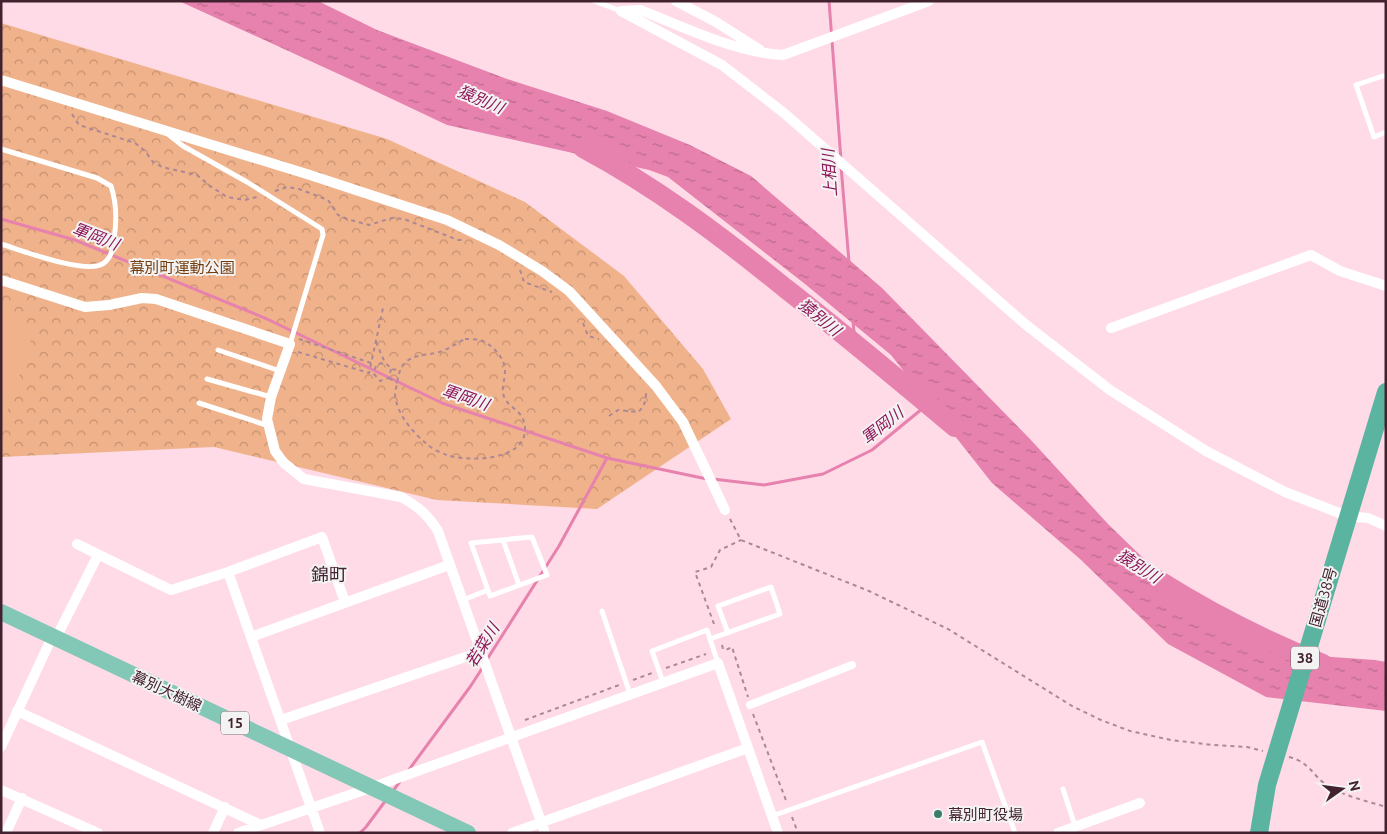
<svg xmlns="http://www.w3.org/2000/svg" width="1387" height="834" font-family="Ubuntu,'Noto Sans JP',sans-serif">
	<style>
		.park { fill: url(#park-crowns) }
		.pitch { fill: #f0b28a }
		.water { fill: url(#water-ripples) }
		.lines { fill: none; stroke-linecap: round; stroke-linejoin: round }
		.stream { stroke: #e682ad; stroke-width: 3 }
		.river { stroke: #e682ad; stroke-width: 20 }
		.path { stroke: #ab8896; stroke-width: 2; stroke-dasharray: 4 4; stroke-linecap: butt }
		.service { stroke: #fff; stroke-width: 5 }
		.pedestrian { stroke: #fff; stroke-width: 8 }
		.minor { stroke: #fff; stroke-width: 10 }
		.primary { stroke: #83c7b7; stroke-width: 16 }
		.trunk { stroke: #5ab49f; stroke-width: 18 }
		.poi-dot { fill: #3c7c6b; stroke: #f3f3f3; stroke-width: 2 }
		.labels { text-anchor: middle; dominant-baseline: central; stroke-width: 4; stroke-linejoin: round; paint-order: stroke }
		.shield { fill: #f3f3f3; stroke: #78616a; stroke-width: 1 }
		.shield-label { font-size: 14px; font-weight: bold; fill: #432230 }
		.park-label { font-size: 15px; fill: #743c0d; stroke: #f3f3f3 }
		.street-label { font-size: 15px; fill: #432230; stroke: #f3f3f3 }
		.poi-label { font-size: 15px; fill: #432230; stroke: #f3f3f3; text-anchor: start }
		.water-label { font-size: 16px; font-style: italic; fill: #8e1657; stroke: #f3f3f3 }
		.quarter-label { font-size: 18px; fill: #432230; stroke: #f3f3f3 }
	</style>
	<defs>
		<pattern id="park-crowns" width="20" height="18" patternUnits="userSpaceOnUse" patternTransform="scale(1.25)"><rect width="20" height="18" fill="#f0b28a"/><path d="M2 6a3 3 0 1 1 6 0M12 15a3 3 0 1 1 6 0" fill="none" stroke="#c49071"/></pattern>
		<pattern id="water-ripples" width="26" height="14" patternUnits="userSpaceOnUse" patternTransform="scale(1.25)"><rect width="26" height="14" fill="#e682ad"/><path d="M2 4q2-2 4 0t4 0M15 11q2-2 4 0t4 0" fill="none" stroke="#bc6a8d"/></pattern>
	</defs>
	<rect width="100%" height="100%" fill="#ffdbe8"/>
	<path class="park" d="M 1,23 L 387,139 L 525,202 L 624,276 L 703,369 L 731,419 L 597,509 L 437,500 L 214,447 L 1,457 Z"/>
	<path class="pitch" d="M 1,316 L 28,324 L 33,334 L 1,431 Z"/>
	<path class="water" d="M 179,1 L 318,1 L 377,30 L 507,79 L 607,111 L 690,145 L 751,176 L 882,288 L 1030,439 L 1108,524 L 1207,620 L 1275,653 L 1375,660 L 1386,662 L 1386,711 L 1266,697 L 1168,644 L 1080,559 L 992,483 L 891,355 L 805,284 L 668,177 L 649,170 L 447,125 L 356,82 Z"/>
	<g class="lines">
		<path class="stream" d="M 829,1 L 841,160
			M 841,166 L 849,262
			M 1,219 L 75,240 L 267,319 L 442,403 L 607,458 L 707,479
			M 853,321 L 855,343
			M 713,479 L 764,485 L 823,474 L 872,450 L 928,404
			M 486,661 L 559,546 L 607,458
			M 408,771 L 470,687 L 483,667
			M 393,791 L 401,780
			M 360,833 L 366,827 L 386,800"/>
		<path class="river" d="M 583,148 C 656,187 721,236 785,288 C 843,333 899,380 955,427
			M 1158,580 C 1210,613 1266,641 1323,664"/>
		<path class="path" d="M 72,114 L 79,125 L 135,143 L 145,151 L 153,162 L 162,167 L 197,175 L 210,186 L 227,197 L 245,200 L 257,197
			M 275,191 L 287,187 L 299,189 L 328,200 L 338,215 L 347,219 L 369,225 L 392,218 L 404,219 L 458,240 L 463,240
			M 520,270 L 524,282 L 552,292
			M 583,323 L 588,336 L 599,339
			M 299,339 L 371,363
			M 465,339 C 470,339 476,339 480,340 C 492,344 505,358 505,371 C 505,379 502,386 503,393 C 506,410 526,408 525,431 C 523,461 469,462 447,455 C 441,453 432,449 427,444 C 413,433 396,413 395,394 C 395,390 397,386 397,383 C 399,375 399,368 406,362 C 416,353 430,356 442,351 C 450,348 457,343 465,339 Z
			M 376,342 L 385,363
			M 298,352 L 369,373 L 383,308
			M 391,369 L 389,378 L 380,381 L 374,374 L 376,365 C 382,362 387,362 391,369 L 399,370
			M 389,378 L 397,383
			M 609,416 L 618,410 L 638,412 C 645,406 646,400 646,392
			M 730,519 L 741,540 L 869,591 L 948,629 L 1072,706 L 1101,720 L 1130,731 L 1171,740 L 1213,745 L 1247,747 L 1263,751
			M 714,624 L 695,572 L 711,567 L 720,550 L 741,540
			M 722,645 L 723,649 L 726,650 L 732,647 L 748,697
			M 666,668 L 706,654
			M 633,680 L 652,673
			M 753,714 L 787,803
			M 525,720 L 619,685
			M 1289,757 C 1311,762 1314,779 1330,787 C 1347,797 1367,801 1386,807
			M 792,817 L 798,833"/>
		<path class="service" d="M 594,1 L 621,11
			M 1386,75 L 1356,85 L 1374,137 L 1386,132
			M 169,135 L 183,146 L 247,182 L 322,229 L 323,235 L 290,344
			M 1,149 L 97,178 L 111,186 C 117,204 117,220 114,239 C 113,247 112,257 104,263 C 88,276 21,250 1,244
			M 218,350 L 280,371
			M 207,379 L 271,397
			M 199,403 L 269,426
			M 503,540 L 519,585
			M 463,600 L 488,590 L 471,543 L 532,537 L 547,575 L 490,596 L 488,590
			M 602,611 L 630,694
			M 710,639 L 780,614 L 771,587 L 718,606 L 728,633
			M 663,682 L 652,651 L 707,630 L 718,663
			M 1063,789 L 1075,826
			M 772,816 L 982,742 L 1015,833"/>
		<path class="pedestrian" d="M 750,705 L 852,665"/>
		<path class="minor" d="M 676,1 L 716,22 L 760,50
			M 621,11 L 722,65 L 784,113 L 1025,324 L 1110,390 L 1206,451 L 1285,492 L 1347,516 L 1368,518 L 1386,526
			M 622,11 L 640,10 C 684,27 736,53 783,55 L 929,1
			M 1,80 L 310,175 L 447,220 L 499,245 L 542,271 L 569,291 L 656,386 L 683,422 L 725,510
			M 1,280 L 85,307 L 109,305 L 142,298 L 156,299 L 290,344 L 271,397 L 267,419 L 275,451 L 284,463 L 304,479 L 401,497 C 419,507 427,514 438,531 L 545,833
			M 1111,328 L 1311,255 L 1340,271 L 1386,286
			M 77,544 L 171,590 L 228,572 L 322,537 L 345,602
			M 228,572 L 320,833
			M 251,637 L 449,565
			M 56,638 L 98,555
			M 17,711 L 261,825
			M 281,720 L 480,652
			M 1,747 L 52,637
			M 1,790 L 98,833
			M 6,833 L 22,798
			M 213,833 L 225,807
			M 238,833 L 373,787 L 718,663 L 778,833
			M 512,833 L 748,748
			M 1058,833 L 1140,803"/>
		<path class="primary" d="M 1,612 L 468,833"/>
		<path class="trunk" d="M 1259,833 L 1267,785 L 1386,392"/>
	</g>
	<circle class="poi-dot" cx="938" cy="814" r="5"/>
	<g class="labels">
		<g class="shield">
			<rect x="1291" y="646.5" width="28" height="23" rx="4"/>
			<rect x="221" y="711.5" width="28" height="23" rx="4"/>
		</g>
		<g class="shield-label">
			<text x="1305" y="658">38</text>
			<text x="235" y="723">15</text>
		</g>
		<g class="park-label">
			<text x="182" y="267">幕別町運動公園</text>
		</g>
		<g class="street-label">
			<text transform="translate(1323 597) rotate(-74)">国道38号</text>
			<text transform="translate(167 691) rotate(25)">幕別大樹線</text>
		</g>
		<g class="poi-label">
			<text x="948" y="814">幕別町役場</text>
		</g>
		<g class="water-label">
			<text transform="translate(481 99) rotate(23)">猿別川</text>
			<text transform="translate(829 173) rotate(-94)">上相川</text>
			<text transform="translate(96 236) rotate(21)">軍岡川</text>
			<text transform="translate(820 317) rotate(39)">猿別川</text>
			<text transform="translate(466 397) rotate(19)">軍岡川</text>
			<text transform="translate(882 425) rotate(-38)">軍岡川</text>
			<text transform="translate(1139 566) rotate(32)">猿別川</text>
			<text transform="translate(482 645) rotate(-58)">若菜川</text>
		</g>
		<g class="quarter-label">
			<text x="329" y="574">錦町</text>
		</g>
	</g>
	<rect width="1387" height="834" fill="none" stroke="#432230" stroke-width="5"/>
	<g transform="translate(1342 789) rotate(76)" stroke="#f3f3f3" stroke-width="4" paint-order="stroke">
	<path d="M0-4L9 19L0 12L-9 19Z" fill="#432230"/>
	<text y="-8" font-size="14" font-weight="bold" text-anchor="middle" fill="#432230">N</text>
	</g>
</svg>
